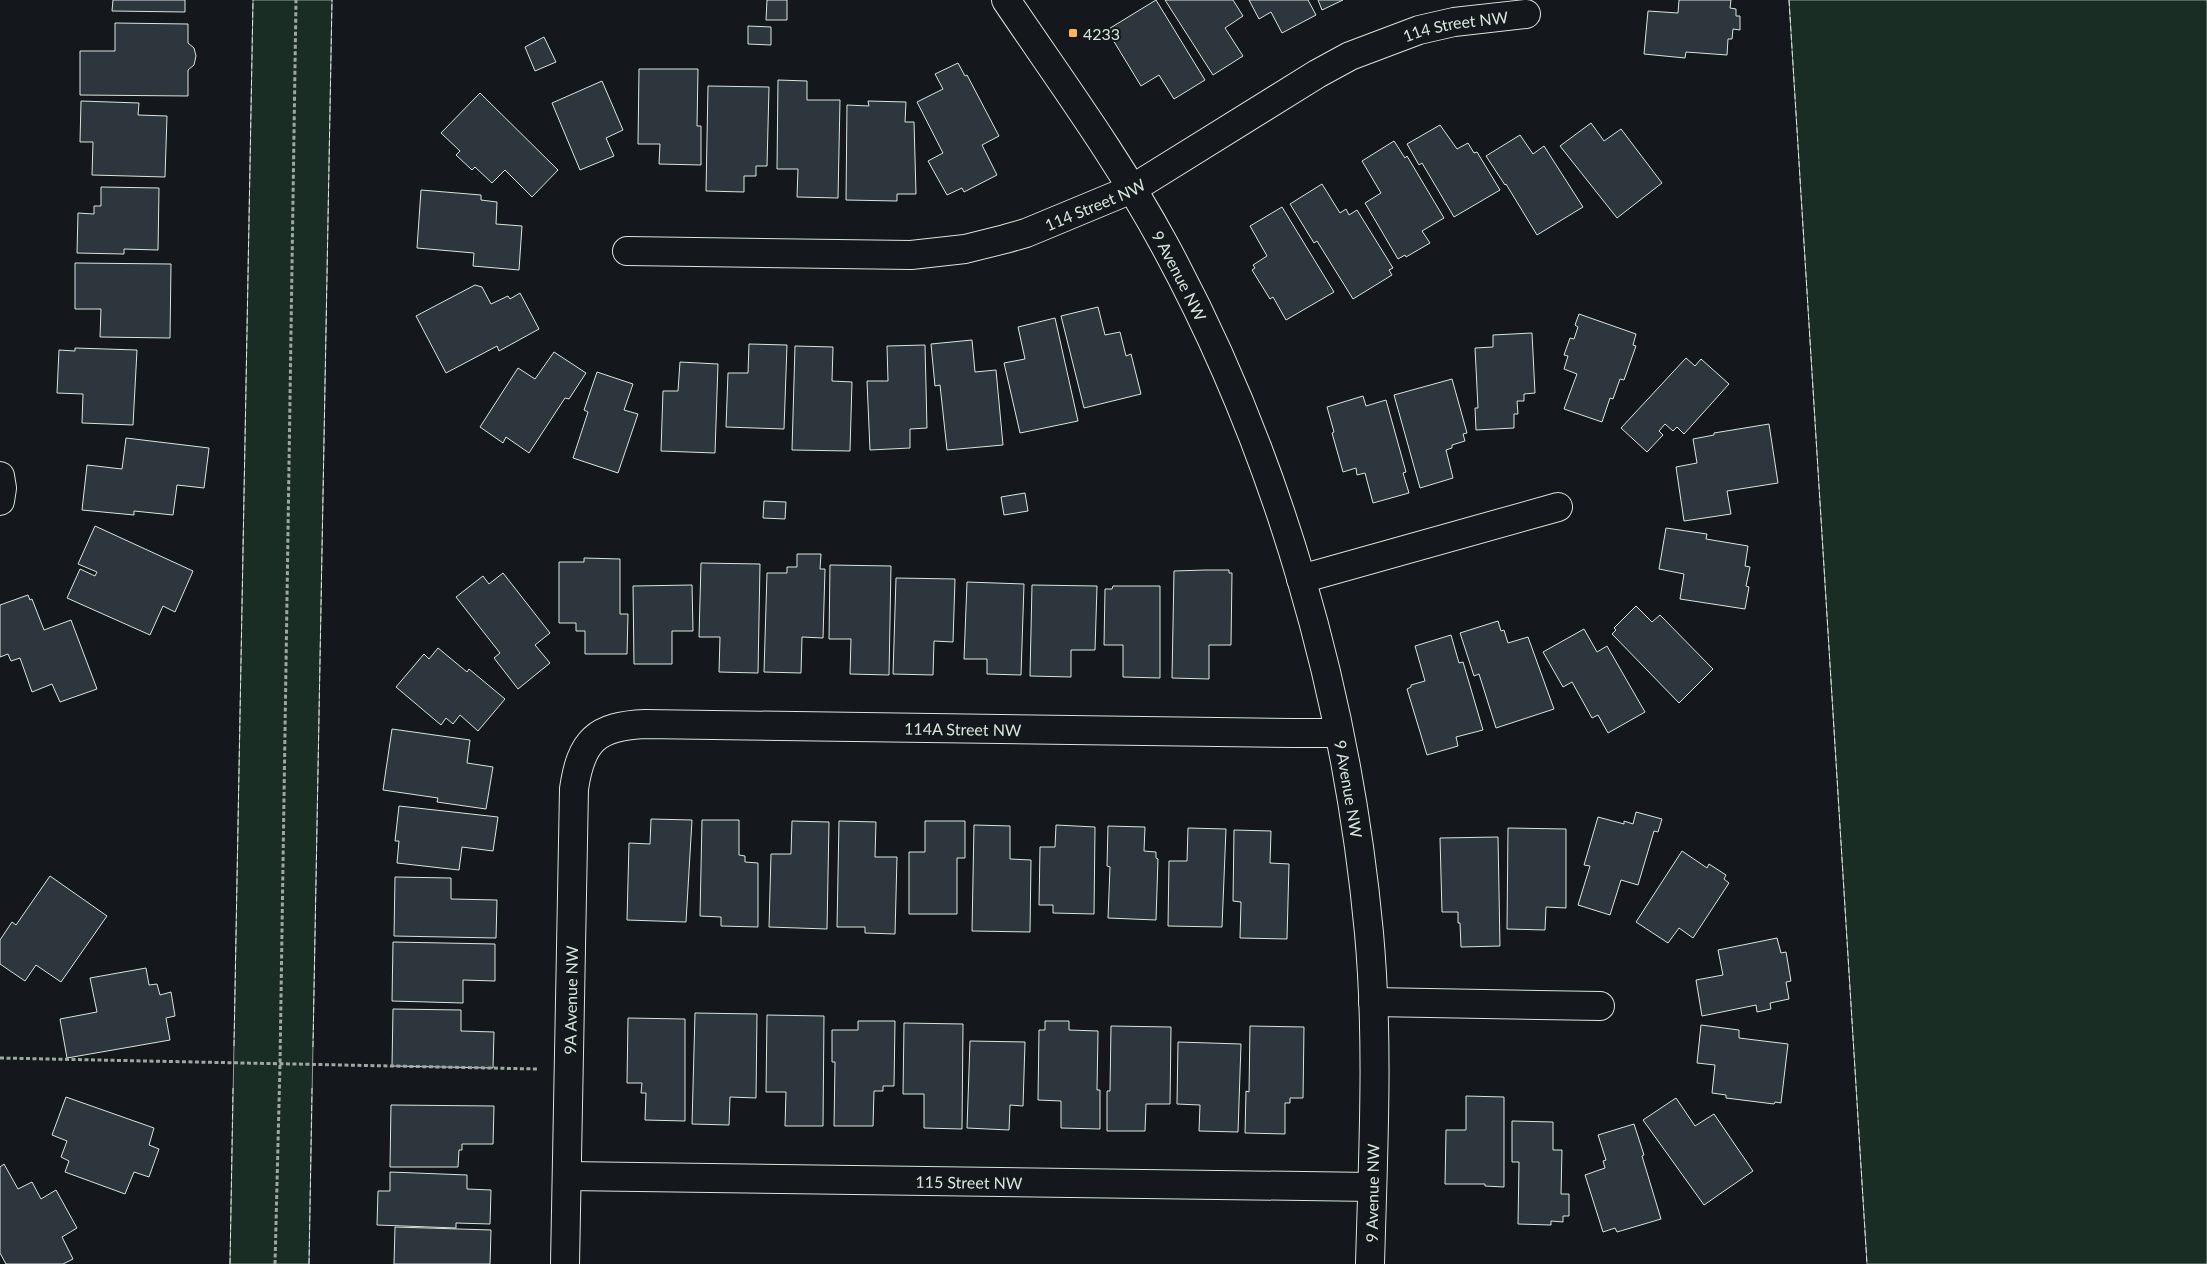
<svg xmlns="http://www.w3.org/2000/svg" width="2207" height="1264" font-family="Lato,sans-serif">
	<style>
		.green { fill: #1a2d24; stroke: #939e99 }
		.building { fill: #2c363c; stroke: #d8e6dc }
		.lines { fill: none; stroke-linecap: round; stroke-linejoin: round }
		.street-casing { stroke: #d8e6dc; stroke-width: 30 }
		.secondary-casing { stroke: #d8e6dc; stroke-width: 30 }
		.path { stroke: #9da8a2; stroke-width: 3; stroke-dasharray: 4 2.5; stroke-linecap: butt }
		.street { stroke: #14181c; stroke-width: 28 }
		.secondary { stroke: #14181c; stroke-width: 28 }
		.fence { stroke: #d8e6dc; stroke-width: 1; stroke-dasharray: 6 2.5; stroke-linecap: butt }
		.poi-dot { fill: #ffb74d; stroke: #14181c; stroke-width: 2 }
		.labels { text-anchor: middle; dominant-baseline: central; stroke-width: 4; stroke-linejoin: round; paint-order: stroke }
		.street-label { font-size: 16px; fill: #d8e6dc; stroke: #14181c }
		.poi-label { font-size: 16px; fill: #d8e6dc; stroke: #14181c; text-anchor: start }
	</style>
	<rect width="100%" height="100%" fill="#14181c"/>
	<path class="green" d="M 253,0 L 332,0 L 309,1264 L 230,1264 Z
		M 1789,0 L 2207,0 L 2207,1264 L 1867,1264 Z"/>
	<path class="building" d="M 113,0 L 185,0 L 185,12 L 112,11 Z
		M 767,0 L 787,0 L 787,20 L 766,20 Z
		M 1156,0 L 1205,80 L 1174,99 L 1159,75 L 1141,86 L 1107,30 Z
		M 1165,0 L 1233,0 L 1243,16 L 1225,28 L 1243,56 L 1213,75 Z
		M 1249,0 L 1308,0 L 1316,15 L 1282,33 L 1271,12 L 1259,19 Z
		M 1318,0 L 1343,0 L 1322,10 Z
		M 1679,0 L 1731,0 L 1730,8 L 1736,9 L 1736,16 L 1740,16 L 1740,30 L 1733,29 L 1732,39 L 1728,39 L 1727,55 L 1686,52 L 1685,58 L 1644,54 L 1648,11 L 1678,13 Z
		M 115,23 L 188,24 L 188,43 L 194,48 L 196,56 L 194,65 L 188,70 L 188,96 L 80,95 L 80,51 L 115,51 Z
		M 748,26 L 771,27 L 771,45 L 748,44 Z
		M 544,37 L 556,62 L 535,71 L 525,47 Z
		M 958,63 L 965,76 L 967,75 L 999,136 L 982,145 L 997,175 L 964,192 L 962,188 L 947,195 L 928,161 L 943,153 L 917,102 L 943,89 L 935,74 Z
		M 639,69 L 698,69 L 697,126 L 701,126 L 701,165 L 659,164 L 660,144 L 638,144 Z
		M 778,80 L 807,81 L 807,100 L 840,100 L 838,198 L 797,197 L 798,169 L 777,169 Z
		M 602,81 L 623,130 L 606,138 L 614,156 L 580,170 L 552,103 Z
		M 708,86 L 769,87 L 767,166 L 756,166 L 756,176 L 744,176 L 744,192 L 706,191 Z
		M 480,93 L 558,170 L 532,197 L 505,170 L 492,183 L 475,167 L 472,170 L 456,155 L 460,151 L 441,133 Z
		M 81,101 L 139,103 L 138,115 L 167,116 L 165,177 L 92,175 L 93,142 L 80,142 Z
		M 868,101 L 906,102 L 905,122 L 914,122 L 916,194 L 897,194 L 897,201 L 846,200 L 847,105 L 869,106 Z
		M 1591,123 L 1604,141 L 1621,129 L 1662,183 L 1617,218 L 1560,146 Z
		M 1440,125 L 1457,149 L 1468,143 L 1474,153 L 1477,152 L 1500,190 L 1454,217 L 1422,163 L 1419,165 L 1407,144 Z
		M 1520,135 L 1533,154 L 1544,146 L 1583,207 L 1537,235 L 1506,184 L 1505,185 L 1486,156 Z
		M 1394,141 L 1405,158 L 1407,156 L 1444,218 L 1422,231 L 1430,243 L 1406,257 L 1405,255 L 1398,259 L 1365,203 L 1381,193 L 1362,161 Z
		M 1322,184 L 1340,213 L 1346,209 L 1349,215 L 1357,210 L 1393,268 L 1389,270 L 1392,275 L 1353,299 L 1317,241 L 1314,243 L 1290,204 Z
		M 101,187 L 159,188 L 158,250 L 124,249 L 124,254 L 77,253 L 78,213 L 94,214 L 94,206 L 101,206 Z
		M 421,190 L 481,195 L 481,200 L 497,202 L 496,224 L 522,226 L 519,270 L 473,266 L 474,253 L 417,248 Z
		M 1282,207 L 1334,292 L 1286,320 L 1273,297 L 1270,299 L 1252,270 L 1255,268 L 1253,265 L 1267,256 L 1250,226 Z
		M 75,263 L 171,264 L 170,338 L 100,337 L 101,309 L 75,309 Z
		M 475,285 L 482,287 L 491,304 L 508,296 L 510,299 L 520,293 L 539,329 L 499,351 L 497,346 L 446,373 L 416,316 Z
		M 1098,307 L 1105,335 L 1120,332 L 1126,356 L 1131,354 L 1141,394 L 1084,408 L 1061,316 Z
		M 1579,314 L 1636,334 L 1633,345 L 1636,346 L 1624,380 L 1620,379 L 1613,399 L 1610,398 L 1602,422 L 1564,409 L 1577,374 L 1564,369 L 1568,356 L 1564,355 L 1570,338 L 1574,339 L 1578,327 L 1575,325 Z
		M 1055,318 L 1078,421 L 1020,433 L 1004,363 L 1025,359 L 1018,327 Z
		M 1532,333 L 1535,393 L 1524,394 L 1524,401 L 1517,401 L 1518,414 L 1514,414 L 1514,428 L 1476,430 L 1475,408 L 1478,408 L 1475,348 L 1493,347 L 1493,335 Z
		M 972,340 L 975,372 L 996,370 L 1003,445 L 947,450 L 940,385 L 935,386 L 931,344 Z
		M 749,344 L 787,345 L 784,429 L 726,427 L 728,373 L 748,373 Z
		M 925,345 L 927,428 L 910,429 L 910,448 L 870,450 L 867,381 L 888,381 L 887,346 Z
		M 795,346 L 833,347 L 832,381 L 852,382 L 850,451 L 792,450 Z
		M 75,348 L 137,350 L 133,425 L 82,423 L 83,394 L 57,393 L 59,350 L 75,351 Z
		M 554,352 L 586,373 L 569,399 L 565,398 L 529,453 L 506,437 L 503,443 L 480,427 L 518,368 L 535,379 Z
		M 1686,358 L 1695,366 L 1701,359 L 1729,384 L 1684,434 L 1677,427 L 1673,431 L 1665,424 L 1659,431 L 1663,435 L 1647,452 L 1621,428 Z
		M 680,362 L 718,364 L 715,453 L 661,451 L 663,391 L 678,391 Z
		M 597,372 L 633,384 L 624,410 L 638,414 L 618,473 L 573,458 L 588,412 L 584,410 Z
		M 1452,379 L 1467,433 L 1463,434 L 1465,441 L 1452,445 L 1452,448 L 1446,450 L 1453,478 L 1420,488 L 1394,395 Z
		M 1363,396 L 1366,406 L 1386,400 L 1406,472 L 1403,473 L 1409,493 L 1373,503 L 1365,473 L 1357,475 L 1356,468 L 1343,472 L 1332,433 L 1334,432 L 1327,407 Z
		M 1769,424 L 1778,483 L 1727,491 L 1731,514 L 1684,521 L 1676,467 L 1697,463 L 1693,439 L 1714,435 L 1714,433 Z
		M 126,438 L 209,448 L 204,488 L 177,485 L 173,515 L 134,511 L 134,515 L 82,510 L 87,465 L 122,469 Z
		M 1025,493 L 1028,511 L 1004,515 L 1001,497 Z
		M 764,501 L 786,502 L 785,519 L 763,518 Z
		M 95,526 L 193,571 L 175,612 L 163,606 L 150,635 L 67,598 L 80,569 L 95,576 L 97,572 L 78,564 Z
		M 1666,528 L 1707,534 L 1706,539 L 1748,546 L 1745,566 L 1750,567 L 1746,586 L 1749,587 L 1745,609 L 1680,599 L 1684,574 L 1659,569 Z
		M 797,554 L 821,554 L 820,569 L 825,569 L 823,638 L 802,637 L 801,673 L 764,672 L 767,573 L 787,573 L 787,567 L 797,567 Z
		M 584,558 L 620,559 L 620,614 L 628,614 L 627,654 L 585,654 L 585,631 L 576,631 L 576,623 L 559,623 L 559,562 L 584,562 Z
		M 701,563 L 760,564 L 758,673 L 719,672 L 720,637 L 699,637 Z
		M 830,565 L 891,566 L 889,675 L 850,674 L 851,639 L 829,639 Z
		M 1205,570 L 1229,570 L 1229,573 L 1232,573 L 1231,645 L 1209,645 L 1209,679 L 1172,678 L 1174,571 Z
		M 503,573 L 550,633 L 535,645 L 550,663 L 518,689 L 494,658 L 500,653 L 456,597 L 483,576 L 489,584 Z
		M 896,578 L 955,579 L 953,642 L 934,641 L 933,675 L 893,674 Z
		M 967,582 L 1024,584 L 1021,675 L 987,674 L 987,659 L 964,659 Z
		M 692,585 L 693,631 L 672,631 L 672,664 L 634,664 L 633,586 Z
		M 1032,585 L 1097,586 L 1095,650 L 1071,650 L 1071,677 L 1030,676 Z
		M 1113,586 L 1160,586 L 1160,678 L 1123,677 L 1123,645 L 1104,645 L 1105,589 L 1112,589 Z
		M 28,595 L 30,600 L 32,599 L 44,630 L 71,620 L 97,689 L 60,702 L 52,684 L 32,692 L 20,658 L 11,661 L 8,654 L 0,657 L 0,605 Z
		M 1636,606 L 1652,622 L 1660,615 L 1713,669 L 1679,703 L 1612,634 L 1616,630 L 1614,628 Z
		M 1498,621 L 1501,631 L 1504,630 L 1508,643 L 1528,637 L 1554,709 L 1496,728 L 1479,674 L 1474,676 L 1460,633 Z
		M 1584,629 L 1597,652 L 1607,646 L 1645,712 L 1608,733 L 1598,715 L 1592,718 L 1572,682 L 1563,687 L 1543,652 Z
		M 1451,635 L 1459,663 L 1463,662 L 1483,730 L 1456,737 L 1458,746 L 1427,755 L 1407,689 L 1411,687 L 1411,685 L 1425,681 L 1415,646 Z
		M 438,648 L 467,672 L 469,669 L 505,699 L 478,731 L 460,715 L 453,724 L 446,718 L 441,725 L 396,687 L 424,654 L 429,659 Z
		M 392,729 L 470,740 L 467,763 L 493,767 L 486,809 L 437,802 L 438,798 L 383,790 Z
		M 399,806 L 498,817 L 493,851 L 462,847 L 459,870 L 397,863 L 399,841 L 395,841 Z
		M 1636,812 L 1662,819 L 1658,832 L 1654,831 L 1638,885 L 1621,880 L 1610,915 L 1578,905 L 1590,866 L 1584,865 L 1598,817 L 1624,824 L 1624,821 L 1633,824 Z
		M 651,819 L 692,820 L 686,922 L 627,920 L 629,843 L 650,844 Z
		M 702,820 L 739,820 L 739,855 L 745,856 L 745,862 L 758,863 L 758,927 L 721,926 L 721,917 L 700,916 Z
		M 792,821 L 829,822 L 827,929 L 769,927 L 771,854 L 791,854 Z
		M 839,821 L 876,822 L 875,857 L 897,857 L 895,934 L 865,933 L 865,927 L 837,927 Z
		M 925,821 L 965,821 L 965,858 L 957,858 L 957,914 L 909,914 L 909,852 L 925,852 Z
		M 974,825 L 1010,826 L 1010,859 L 1031,860 L 1030,932 L 972,931 Z
		M 1056,825 L 1095,827 L 1094,914 L 1053,913 L 1053,905 L 1039,905 L 1040,847 L 1055,847 Z
		M 1108,826 L 1145,827 L 1144,851 L 1156,852 L 1156,858 L 1158,859 L 1156,920 L 1108,918 L 1110,867 L 1107,866 Z
		M 1188,828 L 1226,829 L 1222,927 L 1168,926 L 1169,861 L 1187,861 Z
		M 1508,828 L 1566,829 L 1566,908 L 1546,907 L 1545,930 L 1507,929 Z
		M 1234,830 L 1271,831 L 1270,863 L 1289,864 L 1287,939 L 1240,938 L 1241,902 L 1233,901 Z
		M 1498,837 L 1500,946 L 1461,947 L 1460,923 L 1458,923 L 1458,912 L 1442,912 L 1440,838 Z
		M 1682,851 L 1707,868 L 1709,864 L 1726,875 L 1724,879 L 1729,883 L 1693,938 L 1679,928 L 1668,943 L 1636,922 Z
		M 50,876 L 107,916 L 61,982 L 36,965 L 25,981 L 0,964 L 0,940 L 12,922 L 16,925 Z
		M 395,877 L 451,878 L 451,899 L 497,900 L 496,938 L 394,936 Z
		M 1777,938 L 1781,953 L 1786,952 L 1791,981 L 1786,982 L 1789,999 L 1770,1003 L 1771,1009 L 1757,1012 L 1756,1005 L 1702,1016 L 1696,980 L 1723,975 L 1718,950 Z
		M 393,942 L 495,944 L 495,981 L 463,980 L 463,1003 L 392,1001 Z
		M 146,968 L 149,985 L 157,984 L 160,995 L 171,992 L 175,1016 L 166,1018 L 170,1040 L 67,1058 L 60,1019 L 97,1012 L 90,978 Z
		M 393,1009 L 461,1010 L 461,1031 L 494,1032 L 493,1068 L 392,1066 Z
		M 695,1013 L 757,1014 L 756,1098 L 730,1097 L 729,1125 L 692,1124 Z
		M 767,1015 L 824,1016 L 823,1126 L 785,1126 L 786,1092 L 766,1092 Z
		M 628,1018 L 685,1019 L 685,1121 L 645,1120 L 646,1093 L 641,1093 L 642,1083 L 627,1083 Z
		M 858,1021 L 895,1021 L 894,1086 L 883,1086 L 883,1091 L 874,1091 L 873,1126 L 834,1126 L 835,1062 L 832,1062 L 832,1030 L 858,1030 Z
		M 1045,1021 L 1069,1021 L 1069,1030 L 1098,1031 L 1097,1090 L 1100,1090 L 1100,1129 L 1061,1128 L 1061,1101 L 1038,1100 L 1039,1030 L 1045,1030 Z
		M 904,1023 L 963,1024 L 962,1129 L 924,1128 L 924,1094 L 903,1094 Z
		M 1701,1025 L 1739,1030 L 1739,1038 L 1788,1044 L 1781,1103 L 1775,1102 L 1774,1104 L 1726,1098 L 1726,1095 L 1712,1093 L 1715,1065 L 1697,1063 Z
		M 1111,1026 L 1171,1027 L 1170,1104 L 1146,1104 L 1145,1131 L 1107,1131 L 1107,1091 L 1110,1091 Z
		M 1250,1026 L 1304,1027 L 1303,1098 L 1290,1098 L 1290,1103 L 1285,1103 L 1285,1134 L 1245,1133 L 1246,1091 L 1249,1092 Z
		M 970,1041 L 1025,1042 L 1023,1106 L 1010,1105 L 1009,1130 L 967,1128 Z
		M 1178,1042 L 1241,1044 L 1238,1132 L 1199,1131 L 1200,1105 L 1177,1104 Z
		M 1466,1096 L 1504,1097 L 1504,1187 L 1485,1186 L 1485,1184 L 1445,1184 L 1446,1130 L 1466,1130 Z
		M 66,1097 L 154,1128 L 149,1145 L 159,1149 L 149,1177 L 134,1172 L 125,1194 L 65,1172 L 69,1161 L 61,1157 L 67,1141 L 52,1135 Z
		M 1676,1098 L 1695,1126 L 1714,1114 L 1753,1171 L 1704,1205 L 1643,1120 Z
		M 391,1105 L 494,1106 L 493,1144 L 462,1144 L 462,1150 L 459,1150 L 458,1167 L 390,1167 Z
		M 1512,1121 L 1553,1122 L 1553,1150 L 1562,1150 L 1561,1194 L 1569,1194 L 1569,1216 L 1563,1216 L 1563,1222 L 1551,1221 L 1551,1225 L 1518,1224 L 1519,1162 L 1512,1162 Z
		M 1634,1124 L 1644,1155 L 1642,1156 L 1661,1219 L 1617,1232 L 1615,1228 L 1603,1232 L 1585,1175 L 1605,1168 L 1603,1161 L 1606,1160 L 1598,1135 Z
		M 4,1164 L 18,1189 L 32,1182 L 41,1199 L 56,1190 L 77,1228 L 62,1237 L 73,1259 L 63,1264 L 6,1264 L 0,1253 L 0,1167 Z
		M 390,1172 L 467,1175 L 467,1189 L 491,1190 L 490,1224 L 456,1223 L 456,1228 L 377,1225 L 378,1191 L 390,1191 Z
		M 395,1227 L 491,1230 L 490,1264 L 394,1264 Z"/>
	<g class="lines">
		<g class="street-casing">
			<g id="street">
				<path id="s1" d="M 627,251 L 911,255 L 965,249 L 1005,239 L 1026,233 L 1132,189 L 1317,74 L 1350,56 L 1419,30 L 1454,22 L 1526,14"/>
				<path d="M 0,476 L 2,488 L 0,501"/>
				<path d="M 1301,579 L 1558,507"/>
				<path d="M 1373,1002 L 1600,1006"/>
				<path id="s2" d="M 567,1176 L 1372,1187"/>
				<path id="s3" d="M 565,1264 L 574,789 C 581,741 596,726 645,724 L 1293,733 L 1339,733"/>
			</g>
		</g>
		<g class="secondary-casing">
			<g id="secondary">
				<path id="s4" d="M 1006,0 C 1060,80 1118,159 1164,244 C 1278,453 1347,696 1369,933 C 1379,1043 1373,1154 1370,1264"/>
			</g>
		</g>
		<path class="path" d="M 0,1058 L 537,1069
			M 275,1264 L 280,1064 L 296,0"/>
		<use href="#street" class="street"/>
		<use href="#secondary" class="secondary"/>
		<path class="fence" d="M 1789,0 L 1867,1264
			M 234,1046 L 253,0
			M 313,1047 L 332,0
			M 230,1264 L 233,1087
			M 309,1264 L 312,1088"/>
	</g>
	<rect class="poi-dot" x="1068" y="28" width="10" height="10" rx="2.5"/>
	<g class="labels">
		<g class="street-label">
			<text stroke="none"><textPath href="#s1" startOffset="882">114 Street NW</textPath></text>
			<text stroke="none"><textPath href="#s1" startOffset="476">114 Street NW</textPath></text>
			<text stroke="none"><textPath href="#s4" startOffset="326">9 Avenue NW</textPath></text>
			<text stroke="none"><textPath href="#s3" startOffset="902">114A Street NW</textPath></text>
			<text stroke="none"><textPath href="#s4" startOffset="869">9 Avenue NW</textPath></text>
			<text stroke="none"><textPath href="#s3" startOffset="264">9A Avenue NW</textPath></text>
			<text stroke="none"><textPath href="#s2" startOffset="402">115 Street NW</textPath></text>
			<text transform="translate(1372 1193) rotate(-89)">9 Avenue NW</text>
		</g>
		<g class="poi-label">
			<text x="1083" y="33">4233</text>
		</g>
	</g>
</svg>
